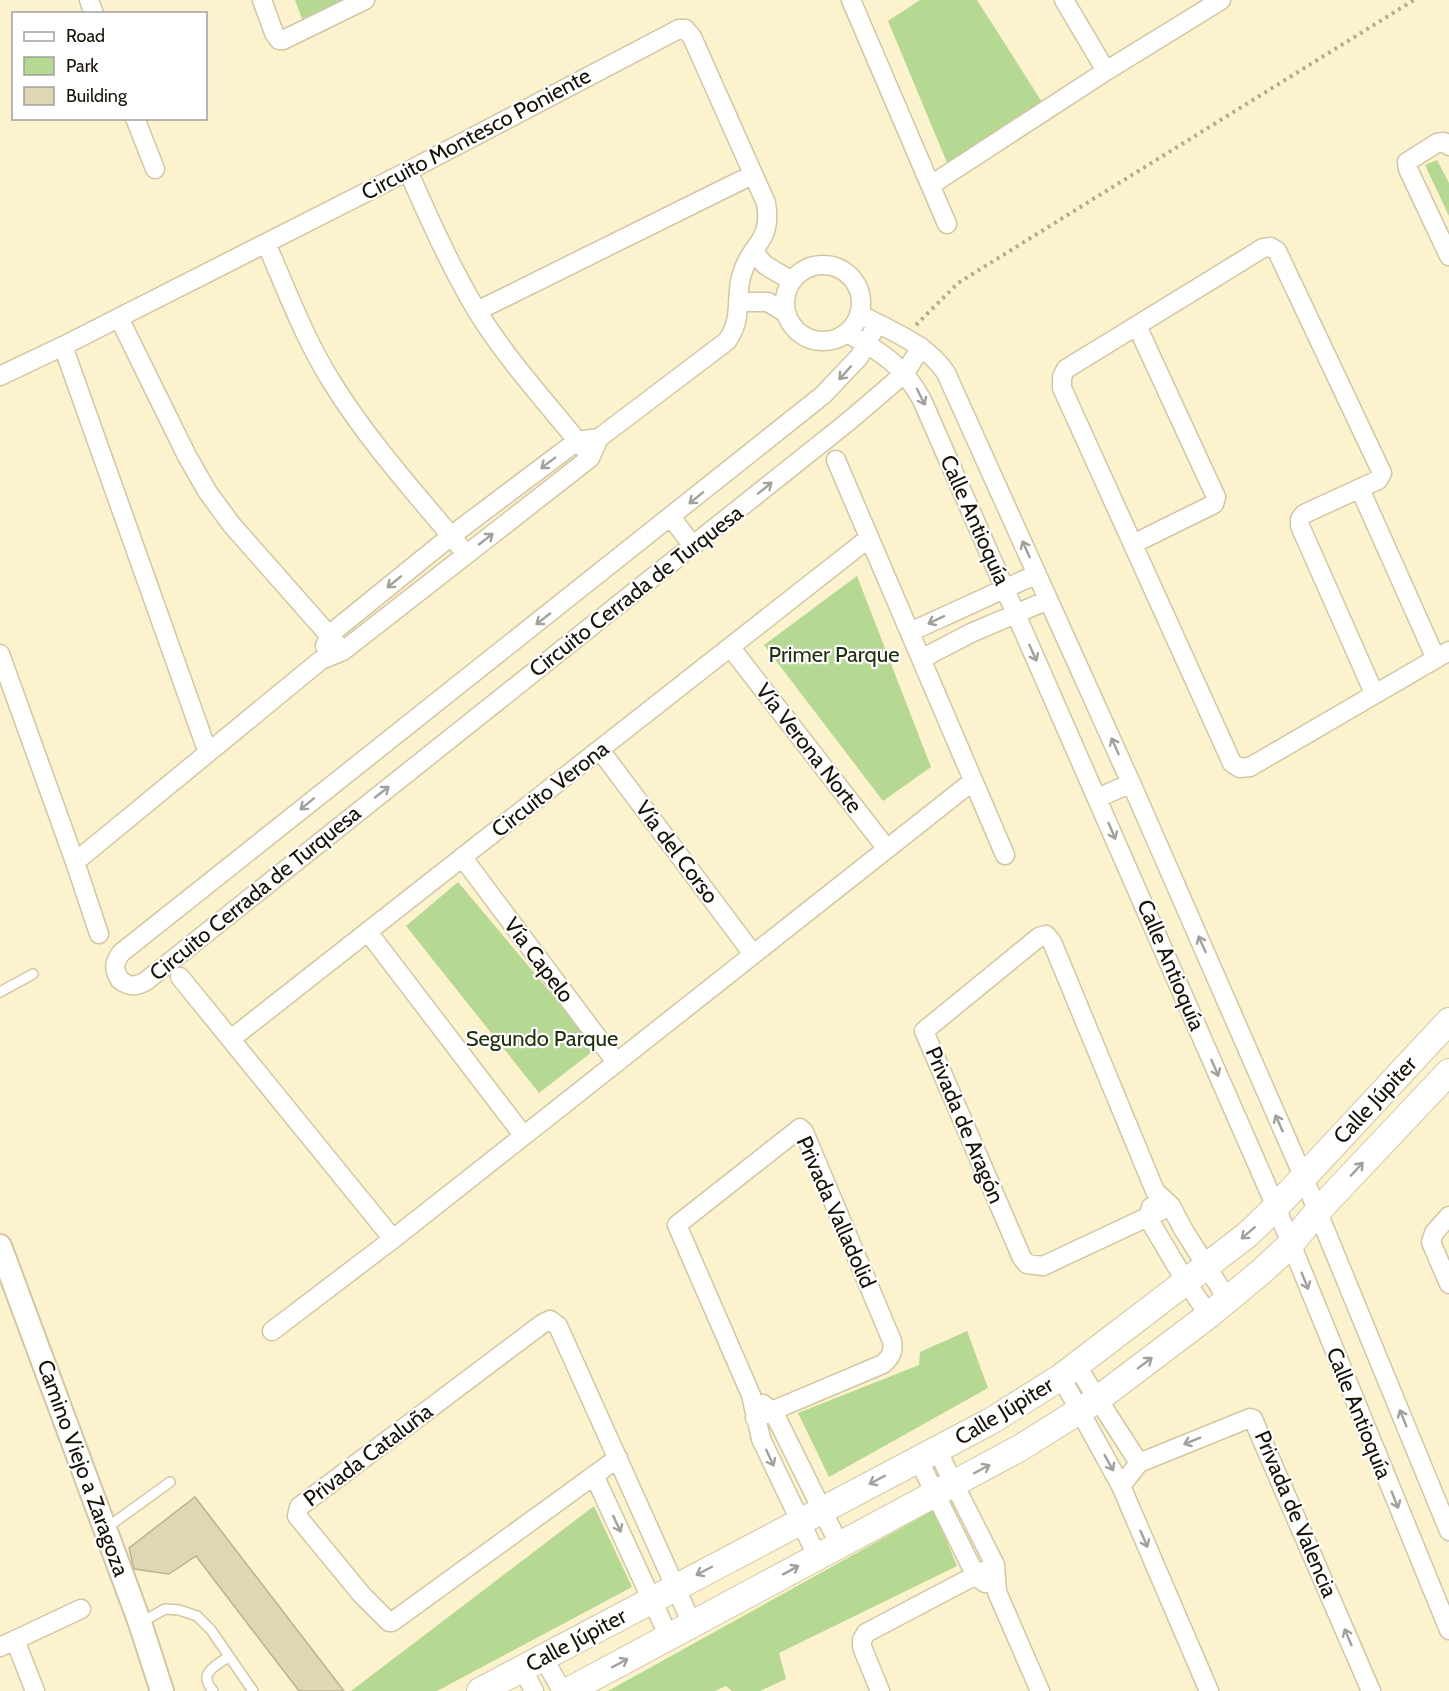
<svg xmlns="http://www.w3.org/2000/svg" width="1449" height="1691" font-family="Cabin,sans-serif">
	<style>
		.green { fill: #b5d893 }
		.building { fill: #e1d6b3; stroke: #bcb18e; stroke-width: 1.5 }
		.lines { fill: none; stroke-linecap: round; stroke-linejoin: round }
		.service-casing { stroke: #d2c6a3; stroke-width: 12 }
		.minor-casing { stroke: #d2c6a3; stroke-width: 21 }
		.tertiary-casing { stroke: #d2c6a3; stroke-width: 26 }
		.secondary-casing { stroke: #d2c6a3; stroke-width: 28 }
		.path { stroke: #b5ac90; stroke-width: 4; stroke-dasharray: 3 4.5; stroke-linecap: butt }
		.service { stroke: #fff; stroke-width: 9 }
		.minor { stroke: #fff; stroke-width: 18 }
		.tertiary { stroke: #fff; stroke-width: 22 }
		.secondary { stroke: #fff; stroke-width: 26 }
		.oneway { stroke: #a2a09b }
		.labels { text-anchor: middle; dominant-baseline: central; stroke-width: 4.5; stroke-linejoin: round; paint-order: stroke }
		.street-label { font-size: 22px; fill: #161206; stroke: #fff }
		.park-label { font-size: 22px; fill: #1f2f0a; stroke: #fff }
	</style>
	<rect width="100%" height="100%" fill="#fdf2ce"/>
	<path class="green" d="M 295,0 L 342,0 L 302,19 Z
		M 920,0 L 977,0 L 1042,102 L 948,165 L 888,21 Z
		M 1437,160 L 1449,183 L 1449,216 L 1425,165 Z
		M 857,576 L 931,767 L 883,801 L 764,645 Z
		M 458,882 L 597,1048 L 539,1093 L 406,926 Z
		M 967,1331 L 988,1388 L 829,1477 L 798,1413 L 919,1365 L 920,1352 Z
		M 594,1506 L 632,1587 L 437,1691 L 351,1691 Z
		M 934,1510 L 957,1566 L 779,1653 L 786,1679 L 760,1691 L 732,1691 L 726,1686 L 715,1691 L 608,1691 Z"/>
	<path class="building" d="M 195,1497 L 344,1691 L 299,1691 L 196,1556 L 169,1574 L 134,1569 L 129,1548 Z"/>
	<g class="lines">
		<g class="service-casing">
			<path id="service" d="M 0,992 L 33,974
				M 105,1529 L 170,1482
				M 140,1623 L 165,1609 L 179,1610 L 197,1616 L 211,1630 L 253,1691
				M 213,1691 C 198,1673 214,1667 228,1657"/>
		</g>
		<g class="minor-casing">
			<path id="minor" d="M 89,0 L 94,14
				M 262,0 L 274,33 L 279,40 L 283,40 L 365,0
				M 851,0 L 947,224
				M 1064,0 L 1106,71
				M 135,118 L 155,169
				M 1449,146 L 1444,142 L 1437,143 L 1407,162 L 1408,169 L 1449,256
				M 408,171 C 429,218 450,266 477,311 C 508,361 548,404 584,449
				M 931,185 L 1106,71 L 1221,0
				M 266,243 C 287,291 305,340 333,384 C 371,445 421,499 466,554
				M 753,251 L 765,265 L 792,281
				M785 303a38 38 0 1 1 76 0a38 38 0 1 1-76 0Z
				M 738,302 L 768,302 L 787,314
				M 477,311 L 752,175
				M 859,314 C 890,331 926,343 946,373 L 1131,783 L 1303,1176 L 1449,1531
				M 119,318 L 187,456 L 207,491 L 231,524 L 343,651
				M 877,324 L 859,357 L 823,395 L 121,953 C 114,963 113,969 120,980 C 129,987 136,987 146,981 L 849,421 L 905,373 L 921,347
				M 847,333 C 880,351 904,366 922,400 L 1276,1207 L 1449,1630
				M 63,346 L 208,753
				M 0,376 L 63,346 L 408,171 L 679,29 L 685,29 L 692,37 L 766,203 C 773,243 750,243 741,277 C 735,302 743,318 727,341 L 599,438 L 590,458 L 343,651 L 321,660 L 75,862
				M 836,460 L 1005,855
				M 1360,489 L 1436,659
				M 671,517 L 693,546
				M 1133,544 L 1214,504 L 1216,497 L 1137,326
				M 910,632 L 1037,574
				M 325,646 L 329,635 L 451,536 L 577,441 L 599,438
				M 731,648 L 887,849
				M 0,654 L 75,862 L 99,934
				M 921,659 L 971,633 L 1048,600
				M 1374,693 L 1300,526 L 1300,519 L 1304,514 L 1378,480 L 1382,473 L 1277,251 L 1271,247 L 1263,248 L 1066,369 L 1062,377 L 1062,388 L 1232,763 L 1240,768 L 1250,767 L 1449,651
				M 600,750 L 753,954
				M 1098,798 L 1131,783
				M 463,858 L 616,1062
				M 368,932 L 523,1135
				M 180,977 L 393,1239
				M 231,1039 L 869,538
				M 1171,1206 L 1043,1266 L 1027,1264 L 1022,1258 L 924,1031 L 1039,937 L 1046,935 L 1052,942 L 1155,1191 L 1171,1206 L 1183,1229 L 1228,1300
				M 1151,1207 L 1148,1218 L 1186,1282 L 1209,1315
				M 1449,1216 L 1434,1233 L 1431,1242 L 1449,1284
				M 272,1331 L 393,1239 L 973,781
				M 1076,1365 L 1139,1463
				M 1061,1377 L 1121,1486 L 1209,1691
				M 763,1404 L 772,1411 L 778,1421 L 839,1544
				M 755,1418 L 883,1364 C 891,1357 894,1351 892,1341 L 804,1132 L 800,1128 L 677,1225 L 751,1395 L 761,1439 L 817,1556
				M 937,1450 L 995,1565 L 997,1592 L 1040,1691
				M 618,1458 L 392,1622 L 389,1622 L 362,1595 L 297,1516 L 299,1507 L 542,1324 L 550,1320 L 558,1326 L 692,1624
				M 918,1459 L 976,1576 L 985,1583
				M 594,1475 L 669,1637
				M 1121,1486 L 1139,1463 L 1245,1420 L 1250,1418 L 1253,1419 L 1371,1691
				M 15,1640 L 35,1691
				M 0,1647 L 81,1609
				M 543,1657 L 562,1691
				M 522,1668 L 534,1691
				M 880,1691 L 862,1647 L 862,1640 L 866,1633 L 995,1565"/>
		</g>
		<g class="tertiary-casing">
			<path id="tertiary" d="M 0,1246 L 140,1623 L 162,1691"/>
		</g>
		<g class="secondary-casing">
			<path id="secondary" d="M 480,1691 L 991,1421 L 1061,1377 L 1247,1235 L 1276,1207 L 1449,1021
				M 568,1691 L 1020,1448 L 1098,1399 L 1209,1315 L 1262,1271 L 1290,1245 L 1317,1212 L 1449,1072"/>
		</g>
		<path class="path" d="M 916,325 L 958,283 L 1414,0"/>
		<use href="#service" class="service"/>
		<use href="#minor" class="minor"/>
		<use href="#tertiary" class="tertiary"/>
		<use href="#secondary" class="secondary"/>
	</g>
	<defs><path id="oneway-shaft" d="M-6 0H5M1.5-3L5.5 0L1.5 3" fill="none" stroke-width="1.6" stroke-linecap="round" stroke-linejoin="round" transform="scale(1.5)"/></defs>
	<g class="oneway">
		<use href="#oneway-shaft" transform="translate(845 373) rotate(132)"/>
		<use href="#oneway-shaft" transform="translate(921 397) rotate(64)"/>
		<use href="#oneway-shaft" transform="translate(548 463) rotate(143)"/>
		<use href="#oneway-shaft" transform="translate(765 488) rotate(-39)"/>
		<use href="#oneway-shaft" transform="translate(696 498) rotate(141)"/>
		<use href="#oneway-shaft" transform="translate(486 539) rotate(-38)"/>
		<use href="#oneway-shaft" transform="translate(1026 549) rotate(-114)"/>
		<use href="#oneway-shaft" transform="translate(394 582) rotate(141)"/>
		<use href="#oneway-shaft" transform="translate(543 619) rotate(142)"/>
		<use href="#oneway-shaft" transform="translate(936 620) rotate(155)"/>
		<use href="#oneway-shaft" transform="translate(1033 653) rotate(66)"/>
		<use href="#oneway-shaft" transform="translate(1115 746) rotate(-114)"/>
		<use href="#oneway-shaft" transform="translate(382 792) rotate(-38)"/>
		<use href="#oneway-shaft" transform="translate(307 804) rotate(141)"/>
		<use href="#oneway-shaft" transform="translate(1112 831) rotate(67)"/>
		<use href="#oneway-shaft" transform="translate(1202 944) rotate(-114)"/>
		<use href="#oneway-shaft" transform="translate(1215 1068) rotate(67)"/>
		<use href="#oneway-shaft" transform="translate(1279 1123) rotate(-114)"/>
		<use href="#oneway-shaft" transform="translate(1357 1169) rotate(-47)"/>
		<use href="#oneway-shaft" transform="translate(1248 1233) rotate(139)"/>
		<use href="#oneway-shaft" transform="translate(1305 1281) rotate(68)"/>
		<use href="#oneway-shaft" transform="translate(1145 1363) rotate(-37)"/>
		<use href="#oneway-shaft" transform="translate(1403 1418) rotate(-112)"/>
		<use href="#oneway-shaft" transform="translate(1192 1441) rotate(158)"/>
		<use href="#oneway-shaft" transform="translate(770 1458) rotate(65)"/>
		<use href="#oneway-shaft" transform="translate(1109 1463) rotate(61)"/>
		<use href="#oneway-shaft" transform="translate(982 1469) rotate(-28)"/>
		<use href="#oneway-shaft" transform="translate(877 1480) rotate(152)"/>
		<use href="#oneway-shaft" transform="translate(1395 1500) rotate(68)"/>
		<use href="#oneway-shaft" transform="translate(617 1524) rotate(65)"/>
		<use href="#oneway-shaft" transform="translate(1144 1539) rotate(67)"/>
		<use href="#oneway-shaft" transform="translate(791 1570) rotate(-29)"/>
		<use href="#oneway-shaft" transform="translate(704 1571) rotate(152)"/>
		<use href="#oneway-shaft" transform="translate(1348 1637) rotate(-113)"/>
		<use href="#oneway-shaft" transform="translate(620 1663) rotate(-28)"/>
	</g>
	<g class="labels">
		<g class="street-label">
			<text transform="translate(476 134) rotate(-28)">Circuito Montesco Poniente</text>
			<text transform="translate(975 520) rotate(66)">Calle Antioquía</text>
			<text transform="translate(636 591) rotate(-38)">Circuito Cerrada de Turquesa</text>
			<text transform="translate(809 748) rotate(52)">Vía Verona Norte</text>
			<text transform="translate(550 789) rotate(-38)">Circuito Verona</text>
			<text transform="translate(677 852) rotate(53)">Vía del Corso</text>
			<text transform="translate(255 893) rotate(-39)">Circuito Cerrada de Turquesa</text>
			<text transform="translate(539 960) rotate(53)">Vía Capelo</text>
			<text transform="translate(1171 965) rotate(67)">Calle Antioquía</text>
			<text transform="translate(1375 1100) rotate(-47)">Calle Júpiter</text>
			<text transform="translate(965 1125) rotate(67)">Privada de Aragón</text>
			<text transform="translate(836 1212) rotate(66)">Privada Valladolid</text>
			<text transform="translate(1004 1411) rotate(-31)">Calle Júpiter</text>
			<text transform="translate(1359 1413) rotate(68)">Calle Antioquía</text>
			<text transform="translate(368 1455) rotate(-37)">Privada Cataluña</text>
			<text transform="translate(83 1468) rotate(70)">Camino Viejo a Zaragoza</text>
			<text transform="translate(1296 1514) rotate(67)">Privada de Valencia</text>
			<text transform="translate(576 1640) rotate(-28)">Calle Júpiter</text>
		</g>
		<g class="park-label">
			<text x="834" y="654">Primer Parque</text>
			<text x="542" y="1038">Segundo Parque</text>
		</g>
	</g>
	<rect x="12" y="12" width="195" height="108" fill="#ffffff" stroke="#a2a09b" stroke-width="1.5"/>
	<rect x="24" y="32" width="30" height="9" fill="#ffffff" stroke="#a2a09b" stroke-width="1.5"/>
	<text x="66" y="42" font-size="18" fill="#161206">Road</text>
	<rect x="24" y="57" width="30" height="18" fill="#b5d893" stroke="#a2a09b" stroke-width="1.5"/>
	<text x="66" y="72" font-size="18" fill="#161206">Park</text>
	<rect x="24" y="87" width="30" height="18" fill="#e1d6b3" stroke="#a2a09b" stroke-width="1.5"/>
	<text x="66" y="102" font-size="18" fill="#161206">Building</text>
</svg>
